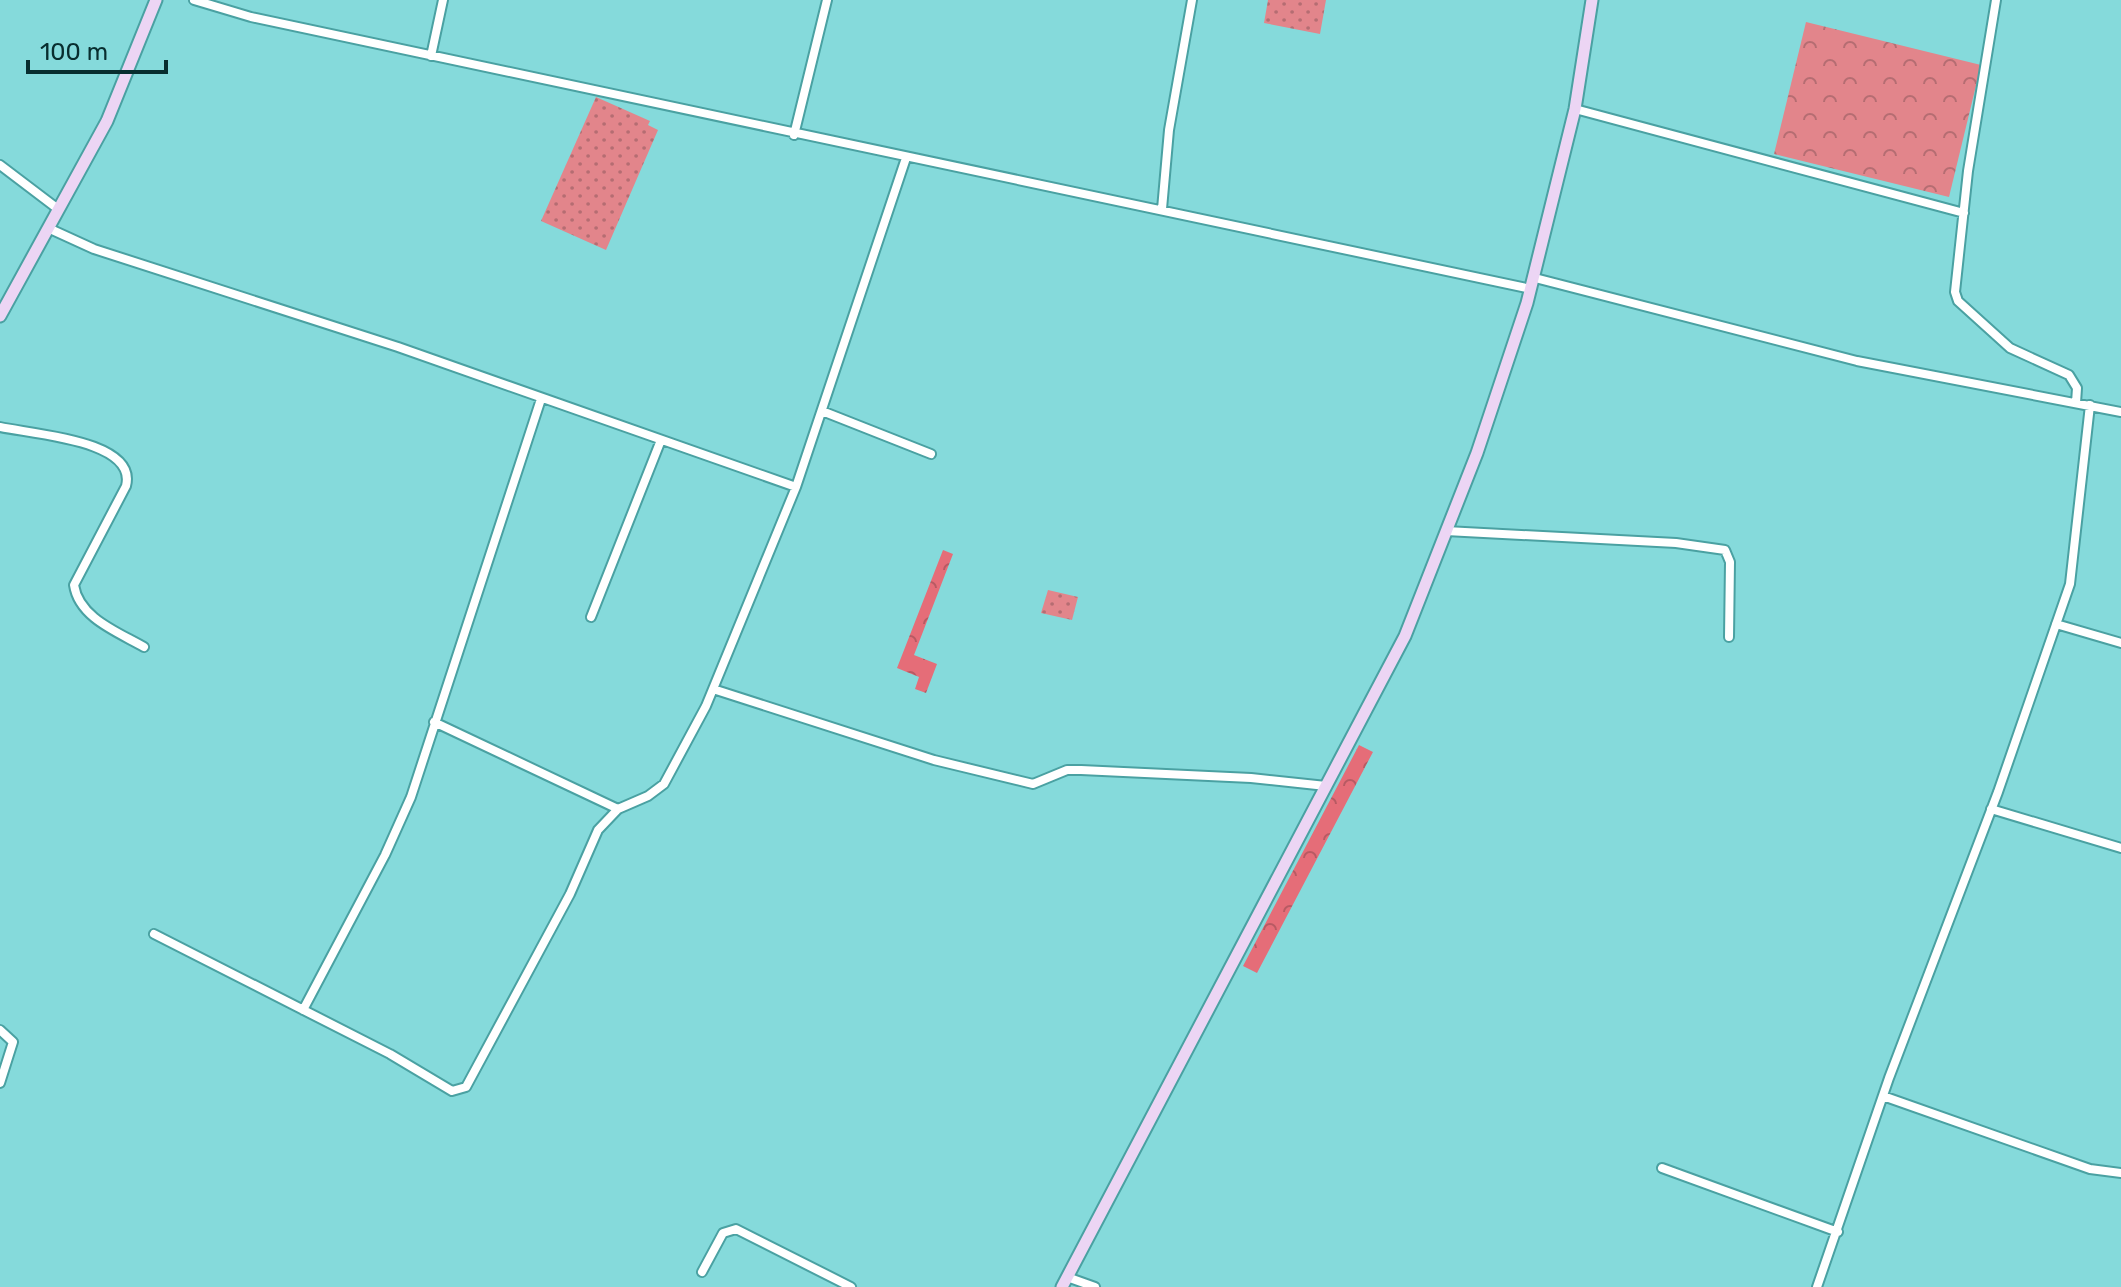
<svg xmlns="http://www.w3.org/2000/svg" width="2121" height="1287" font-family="Rubik,sans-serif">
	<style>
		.grass { fill: url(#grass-dots) }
		.forest { fill: url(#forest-crowns) }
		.park { fill: url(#park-crowns) }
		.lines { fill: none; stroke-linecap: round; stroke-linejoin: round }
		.street-casing { stroke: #4aa1a2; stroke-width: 12 }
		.secondary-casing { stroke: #4aa1a2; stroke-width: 15 }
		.street { stroke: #fff; stroke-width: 8 }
		.secondary { stroke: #ecd5f4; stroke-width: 11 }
	</style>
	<defs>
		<pattern id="grass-dots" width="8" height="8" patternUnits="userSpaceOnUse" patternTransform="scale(2)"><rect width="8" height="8" fill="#e2858b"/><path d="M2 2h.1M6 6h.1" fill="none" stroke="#b56d72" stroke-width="1.8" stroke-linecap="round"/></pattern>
		<pattern id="forest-crowns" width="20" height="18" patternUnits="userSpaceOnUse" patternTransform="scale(2)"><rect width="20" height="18" fill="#e56d78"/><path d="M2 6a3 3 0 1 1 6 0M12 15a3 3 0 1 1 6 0" fill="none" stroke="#b85a63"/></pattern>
		<pattern id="park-crowns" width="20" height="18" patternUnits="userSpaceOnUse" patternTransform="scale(2)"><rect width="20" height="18" fill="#e2858b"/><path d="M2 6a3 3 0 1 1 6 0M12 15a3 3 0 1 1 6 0" fill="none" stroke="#b56d72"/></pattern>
	</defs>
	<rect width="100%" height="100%" fill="#85dadb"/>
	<path class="grass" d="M 1268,0 L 1326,0 L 1320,34 L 1264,23 Z
		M 596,97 L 650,121 L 648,125 L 658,130 L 606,250 L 541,221 Z
		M 1048,590 L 1078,597 L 1072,620 L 1041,613 Z"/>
	<path class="forest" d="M 943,550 L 953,554 L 914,655 L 937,664 L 926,693 L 915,689 L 919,677 L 897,668 Z
		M 1359,745 L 1373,752 L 1257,973 L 1243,966 Z"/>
	<path class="park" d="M 1806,22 L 1981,65 L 1949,197 L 1774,154 Z"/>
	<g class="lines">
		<g class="street-casing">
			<path id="street" d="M 194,0 L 251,17 L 1531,289
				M 1996,0 L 1968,171 L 1955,292 L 1958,301 L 2010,348 L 2069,375 L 2077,388 L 2076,403
				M 431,56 L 443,0
				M 1575,109 L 1964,213
				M 794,135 L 827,0
				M 0,165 L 58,209
				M 1162,209 L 1169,130 L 1192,0
				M 48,228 L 94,249 L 398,347 L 796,487
				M 1535,278 L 1857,361 L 2121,412
				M 822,411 L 931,454
				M 0,427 C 31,434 138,440 126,486 L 74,585 C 79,618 118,632 144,647
				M 1446,531 L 1676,543 L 1725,550 L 1730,562 L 1729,637
				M 591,617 L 661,440
				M 2056,624 L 2121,643
				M 713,689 L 934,760 L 1033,784 L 1067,770 L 1081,770 L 1251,778 L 1326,786
				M 434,722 L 618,809
				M 1991,809 L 2121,848
				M 154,934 L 390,1054 L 452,1091 L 466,1087 L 570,894 L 598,830 L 618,809 L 648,796 L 664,784 L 706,706 L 796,487 L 906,158
				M 303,1010 L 385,855 L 411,797 L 541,399
				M 0,1030 L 13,1042 L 0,1083
				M 1883,1096 L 2090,1169 L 2121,1173
				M 1662,1168 L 1838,1232
				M 702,1272 L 723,1233 L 736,1229 L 851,1287
				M 1067,1277 L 1095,1287
				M 1817,1287 L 1889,1078 L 1998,792 L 2070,584 L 2090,405"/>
		</g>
		<g class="secondary-casing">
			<path id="secondary" d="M 0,316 L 107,121 L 156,0
				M 1062,1287 L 1405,636 L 1477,453 L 1527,303 L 1575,109 L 1592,0"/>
		</g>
		<use href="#street" class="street"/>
		<use href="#secondary" class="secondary"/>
	</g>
	<path d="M28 60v12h138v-12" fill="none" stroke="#082e2f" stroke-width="4"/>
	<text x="40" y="60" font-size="24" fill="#082e2f" stroke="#85dadb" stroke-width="6" paint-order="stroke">100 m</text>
</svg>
